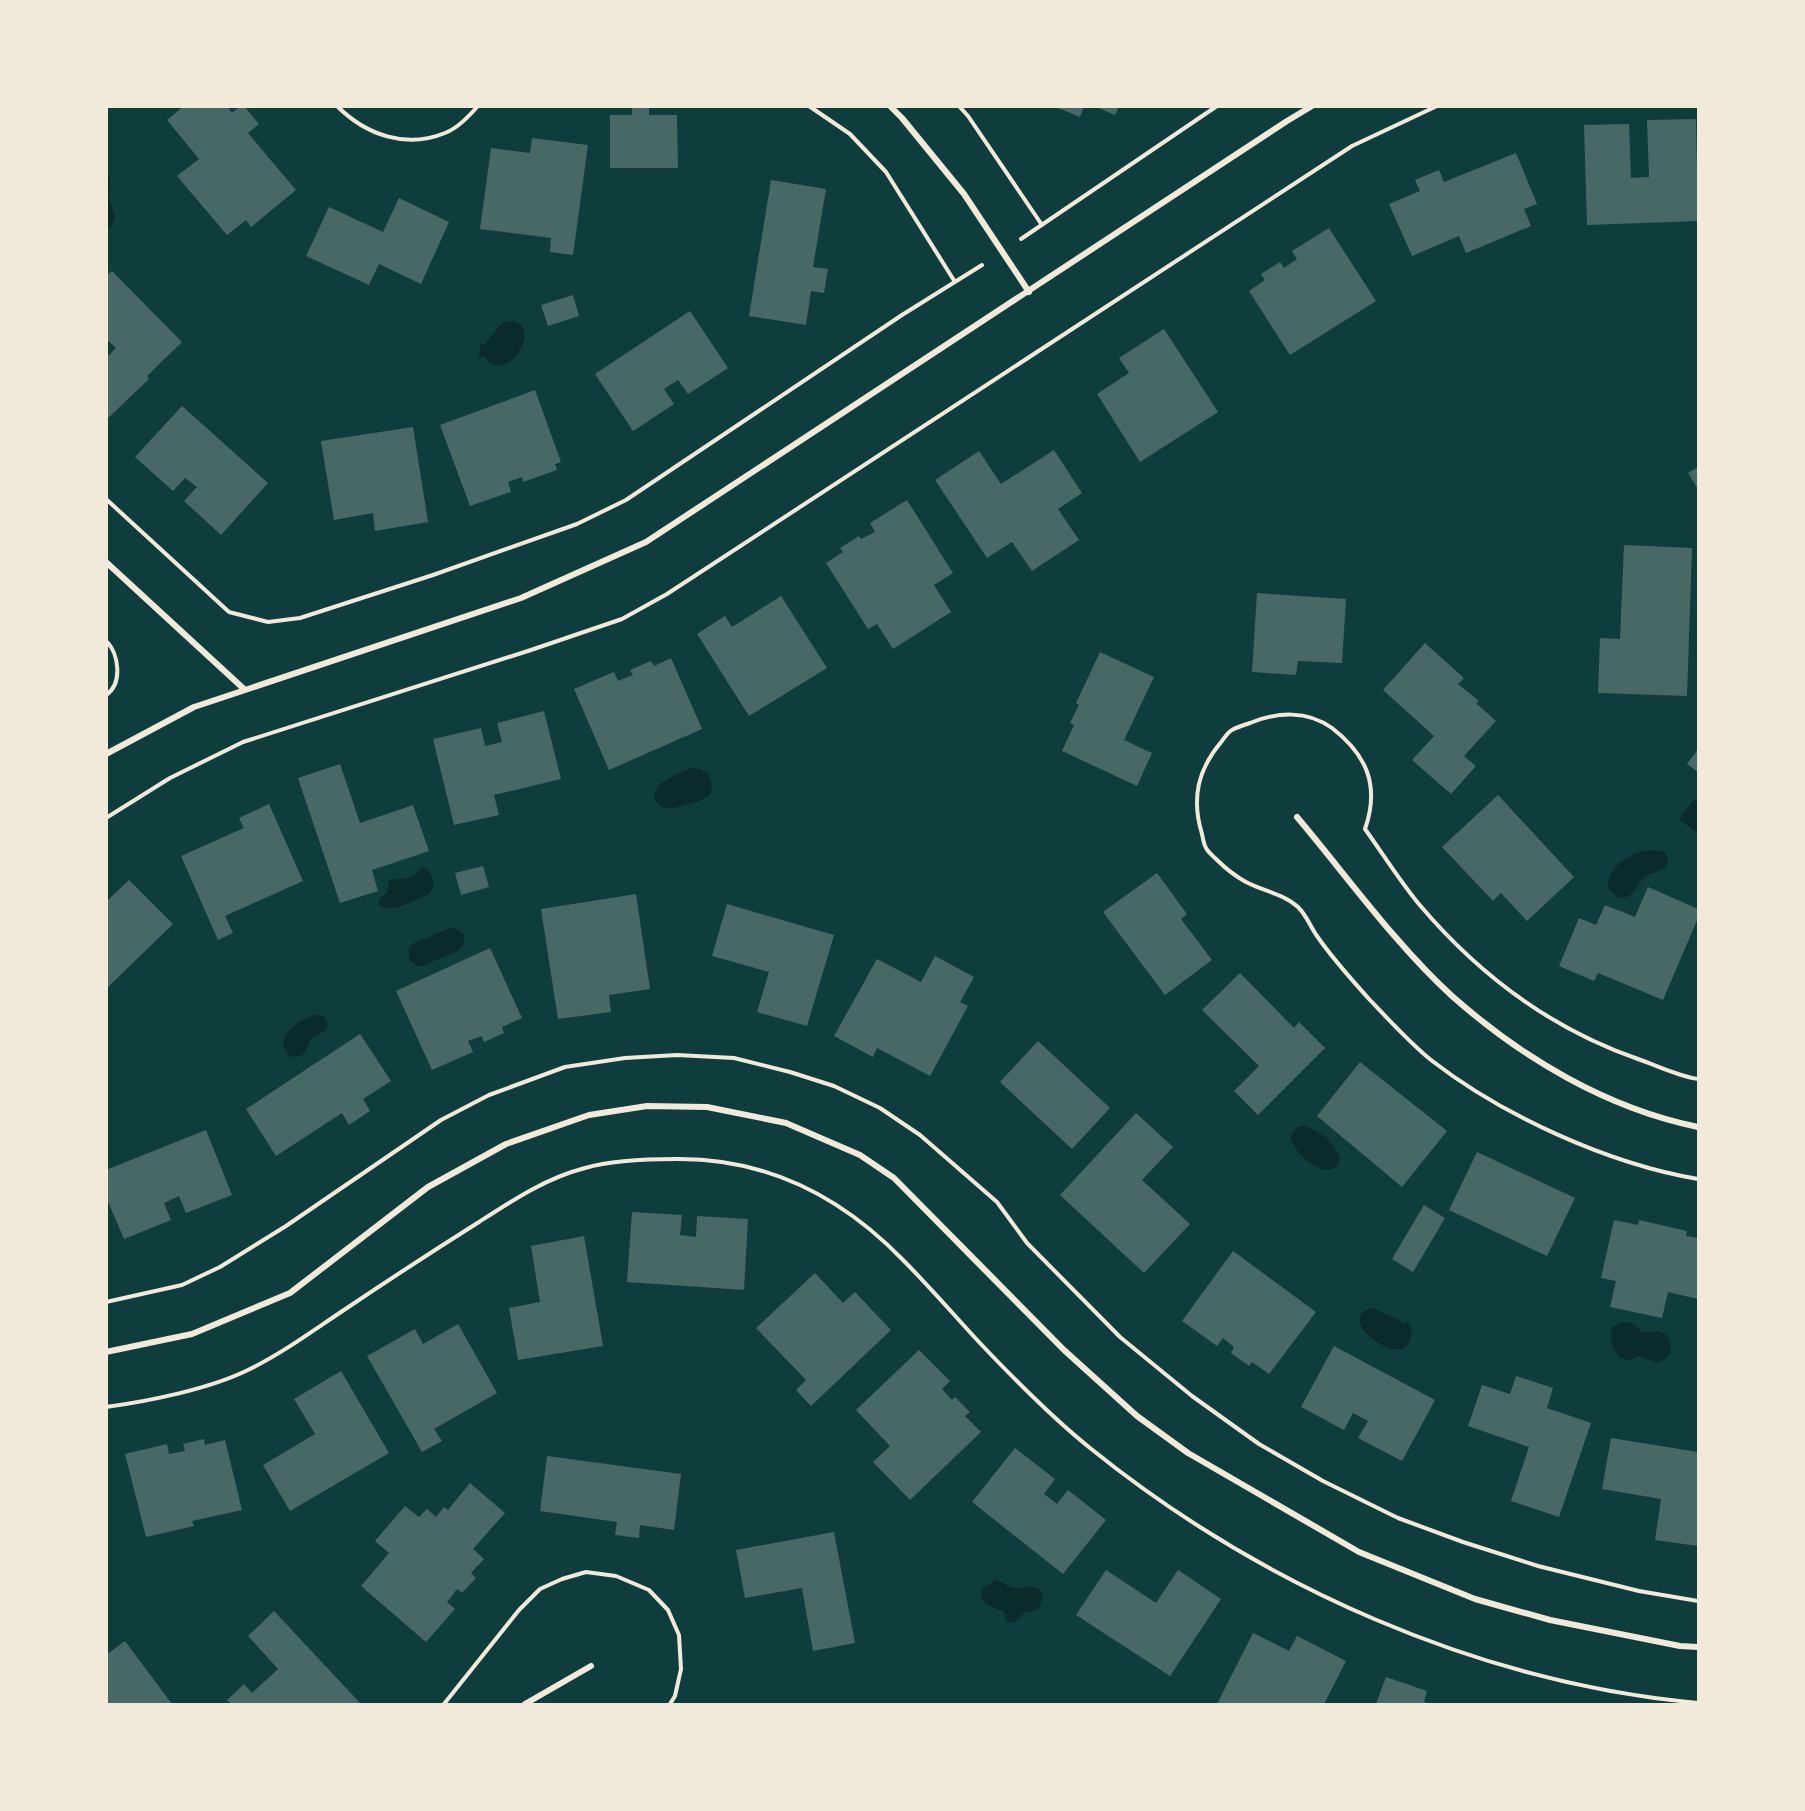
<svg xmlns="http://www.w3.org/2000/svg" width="1805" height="1811" font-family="Roboto,sans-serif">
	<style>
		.water { fill: #0a2a2b }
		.building { fill: #486865 }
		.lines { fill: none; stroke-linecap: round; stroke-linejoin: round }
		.path { stroke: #f1e9da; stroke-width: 4 }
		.minor { stroke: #f1e9da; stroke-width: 6 }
	</style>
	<rect width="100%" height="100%" fill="#0f3d3e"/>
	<path class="water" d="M 106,171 L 110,179 L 109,198 L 115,216 L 112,226 L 107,229 Z
		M 506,321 C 549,318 507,390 484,356 L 479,357 L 480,344 L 485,344 L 500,325 Z
		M 690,768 L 700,769 L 708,773 L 712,784 L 710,794 C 703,800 697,802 688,804 C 674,808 661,814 654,797 C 656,779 677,776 690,768 Z
		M 1694,799 L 1698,802 L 1698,834 L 1679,819 Z
		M 1652,850 L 1664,852 C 1676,871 1658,870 1645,876 C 1636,886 1635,898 1619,898 L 1609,890 L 1608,885 C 1611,863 1632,852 1652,850 Z
		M 424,867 C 433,874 437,885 429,894 C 415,899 393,915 379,905 L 379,899 L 387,893 L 389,881 C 402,877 411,881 421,868 Z
		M 453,927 L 463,933 C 466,941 464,946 458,951 L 419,967 L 409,960 L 409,948 L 414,943 Z
		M 314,1015 L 324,1016 C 334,1030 322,1032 312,1038 C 305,1049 306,1060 290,1056 L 283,1046 C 284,1030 300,1020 314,1015 Z
		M 1300,1126 C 1315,1126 1338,1144 1340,1160 C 1328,1189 1289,1147 1291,1137 C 1292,1132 1296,1129 1300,1126 Z
		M 1373,1308 L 1405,1323 L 1407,1322 L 1412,1328 C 1410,1334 1412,1340 1407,1345 C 1392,1363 1333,1316 1373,1308 Z
		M 1620,1322 L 1632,1323 L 1643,1333 C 1648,1333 1654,1331 1659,1332 C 1672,1334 1673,1347 1668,1357 L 1657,1363 L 1639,1356 L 1630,1360 L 1619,1358 C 1613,1348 1608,1339 1612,1328 Z
		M 995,1580 C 1002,1581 1007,1587 1014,1588 C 1025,1589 1029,1584 1040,1589 L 1043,1595 L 1040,1607 L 1037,1610 L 1025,1612 L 1014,1623 L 1007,1622 L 1003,1611 L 987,1605 L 982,1600 L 981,1590 Z"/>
	<path class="building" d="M 184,106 L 227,106 L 232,113 L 240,106 L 244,106 L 259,124 L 248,133 L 296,190 L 251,227 L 246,220 L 227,235 L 177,176 L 199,159 L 167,120 Z
		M 1053,106 L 1084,106 L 1080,117 Z
		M 1094,106 L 1119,106 L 1115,115 Z
		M 649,107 L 649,115 L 677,115 L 678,168 L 610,168 L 610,115 L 632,115 L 632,108 Z
		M 1696,119 L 1698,221 L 1587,225 L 1584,125 L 1629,124 L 1631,178 L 1649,177 L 1647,120 Z
		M 532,138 L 588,145 L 573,255 L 550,252 L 551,238 L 480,229 L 491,148 L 530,153 Z
		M 1516,153 L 1537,204 L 1524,209 L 1531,226 L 1466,253 L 1459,236 L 1412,256 L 1389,204 L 1420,191 L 1415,180 L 1439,170 L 1444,182 Z
		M 771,180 L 826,189 L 813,267 L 828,269 L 824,293 L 811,291 L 806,325 L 749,316 Z
		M 399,198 L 449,222 L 421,284 L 379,264 L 369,285 L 306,256 L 329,207 L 383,232 Z
		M 1329,228 L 1376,301 L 1290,355 L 1249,291 L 1265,280 L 1261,274 L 1280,262 L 1284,268 L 1297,259 L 1292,251 Z
		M 112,271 L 182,342 L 147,376 L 149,379 L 106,420 L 106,358 L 116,348 L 106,339 L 106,276 Z
		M 573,295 L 579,316 L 548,326 L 541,305 Z
		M 690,311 L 728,368 L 688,394 L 678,380 L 664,389 L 674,404 L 633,431 L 595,374 Z
		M 1164,329 L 1218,412 L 1140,462 L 1097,394 L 1129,373 L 1119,358 Z
		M 535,390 L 561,462 L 555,464 L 557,470 L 523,482 L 522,477 L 508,482 L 511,492 L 470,506 L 440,425 Z
		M 182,406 L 268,483 L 221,535 L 184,501 L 197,487 L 185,478 L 173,491 L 135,457 Z
		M 413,427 L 428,522 L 375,531 L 373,513 L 334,520 L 321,441 Z
		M 1054,450 L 1082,493 L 1058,509 L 1079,540 L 1032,571 L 1012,542 L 987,558 L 935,480 L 979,451 L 1001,484 Z
		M 1698,467 L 1698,489 L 1688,473 Z
		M 907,500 L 953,573 L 934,585 L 951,612 L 893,649 L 877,624 L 868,629 L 826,563 L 843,552 L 840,548 L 859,536 L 861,539 L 875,532 L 870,523 Z
		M 1624,545 L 1692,548 L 1687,696 L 1598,693 L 1600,638 L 1620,639 Z
		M 1257,593 L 1346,599 L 1342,663 L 1298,661 L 1296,675 L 1252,672 Z
		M 781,596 L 827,668 L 749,716 L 697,634 L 725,616 L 732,627 Z
		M 1425,643 L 1464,678 L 1458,684 L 1479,701 L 1476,703 L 1496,721 L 1464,756 L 1476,766 L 1451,794 L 1412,760 L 1434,736 L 1383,690 Z
		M 1100,652 L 1154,677 L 1124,740 L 1152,753 L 1137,786 L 1062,751 L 1074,725 L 1070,723 L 1079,705 L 1076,703 Z
		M 671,658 L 702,729 L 609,770 L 574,689 L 614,672 L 618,681 L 633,675 L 630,670 L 651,661 L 654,666 Z
		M 544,711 L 561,779 L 494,795 L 499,815 L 454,825 L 433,739 L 481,728 L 485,746 L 502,742 L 497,723 Z
		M 1698,749 L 1698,772 L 1687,764 Z
		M 340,764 L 360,823 L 413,805 L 429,851 L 372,870 L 378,891 L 340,903 L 298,778 Z
		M 1498,795 L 1574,877 L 1527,921 L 1501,893 L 1493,901 L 1442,847 Z
		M 269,804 L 303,881 L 225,916 L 233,933 L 218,940 L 181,856 L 244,828 L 239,818 Z
		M 483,866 L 489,887 L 461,895 L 455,873 Z
		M 1157,873 L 1187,914 L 1181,919 L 1212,960 L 1165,995 L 1103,912 Z
		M 129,880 L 173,924 L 106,989 L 106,902 Z
		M 1648,887 L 1698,909 L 1698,918 L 1663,1000 L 1598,973 L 1594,981 L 1559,966 L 1579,918 L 1596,925 L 1605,905 L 1635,917 Z
		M 636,894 L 650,989 L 609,995 L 611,1012 L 558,1019 L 541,909 Z
		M 727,904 L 834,935 L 807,1026 L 757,1012 L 769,972 L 712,956 Z
		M 490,948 L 522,1018 L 502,1027 L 504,1033 L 484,1042 L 482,1036 L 468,1041 L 473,1052 L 432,1070 L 396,991 Z
		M 935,956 L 974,977 L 960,1002 L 968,1006 L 930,1076 L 877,1048 L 873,1057 L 834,1036 L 877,959 L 921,982 Z
		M 1240,973 L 1294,1028 L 1299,1022 L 1325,1048 L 1258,1115 L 1234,1091 L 1259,1066 L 1202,1010 Z
		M 360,1034 L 391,1081 L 363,1099 L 370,1111 L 349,1125 L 342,1113 L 276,1156 L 246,1109 Z
		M 1038,1041 L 1110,1108 L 1072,1149 L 1000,1082 Z
		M 1360,1062 L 1447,1131 L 1402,1187 L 1317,1116 Z
		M 1136,1113 L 1173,1147 L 1142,1180 L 1190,1224 L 1144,1273 L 1060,1195 Z
		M 206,1130 L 232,1195 L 186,1213 L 179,1196 L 164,1203 L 171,1220 L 124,1239 L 106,1197 L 106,1170 Z
		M 1477,1152 L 1575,1198 L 1547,1256 L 1449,1210 Z
		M 1424,1205 L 1445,1218 L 1413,1272 L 1392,1259 Z
		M 632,1212 L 682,1215 L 680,1235 L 696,1237 L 697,1216 L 748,1219 L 744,1290 L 627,1282 Z
		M 1614,1220 L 1638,1225 L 1639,1220 L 1687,1231 L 1686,1236 L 1698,1238 L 1698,1299 L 1668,1292 L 1662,1318 L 1610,1307 L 1616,1281 L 1601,1278 Z
		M 584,1236 L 603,1346 L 518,1360 L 509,1308 L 540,1302 L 531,1246 Z
		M 1233,1251 L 1316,1312 L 1269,1374 L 1252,1362 L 1249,1366 L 1231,1353 L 1234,1347 L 1223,1338 L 1217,1346 L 1182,1321 Z
		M 815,1273 L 843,1303 L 855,1292 L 891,1330 L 811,1406 L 796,1390 L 806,1380 L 756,1328 Z
		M 458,1324 L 497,1393 L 434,1429 L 442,1441 L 422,1452 L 367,1356 L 415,1329 L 423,1344 Z
		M 1334,1346 L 1435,1400 L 1402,1461 L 1358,1438 L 1368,1421 L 1353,1413 L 1344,1430 L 1301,1407 Z
		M 919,1350 L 950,1381 L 942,1389 L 952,1400 L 955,1397 L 970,1412 L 965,1416 L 981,1432 L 910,1500 L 873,1462 L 890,1446 L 856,1410 Z
		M 341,1371 L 389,1453 L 290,1511 L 263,1465 L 315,1434 L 294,1399 Z
		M 1516,1376 L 1553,1388 L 1547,1408 L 1591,1423 L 1559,1517 L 1511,1501 L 1529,1447 L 1468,1426 L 1482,1385 L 1510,1394 Z
		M 1611,1438 L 1698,1452 L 1698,1546 L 1655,1540 L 1661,1499 L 1602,1489 Z
		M 204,1439 L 205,1445 L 225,1440 L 242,1510 L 192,1521 L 194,1526 L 146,1537 L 125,1454 L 167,1444 L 169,1454 L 185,1451 L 183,1444 Z
		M 1015,1448 L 1055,1479 L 1044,1494 L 1057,1504 L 1068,1490 L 1106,1520 L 1063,1574 L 972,1502 Z
		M 547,1456 L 681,1474 L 674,1530 L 640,1525 L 639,1538 L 615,1535 L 617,1522 L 540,1511 Z
		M 470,1483 L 505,1513 L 473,1549 L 484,1559 L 471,1573 L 476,1578 L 462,1593 L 457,1589 L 447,1602 L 455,1609 L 426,1642 L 361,1586 L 389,1553 L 375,1541 L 405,1506 L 419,1517 L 427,1509 L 436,1517 L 444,1507 L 448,1510 Z
		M 834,1532 L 855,1643 L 813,1651 L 802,1588 L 745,1598 L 736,1550 Z
		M 1106,1570 L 1156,1603 L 1178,1570 L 1221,1599 L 1170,1676 L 1076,1615 Z
		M 274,1611 L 361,1704 L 231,1704 L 227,1700 L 244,1684 L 252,1693 L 278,1669 L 248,1636 Z
		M 1253,1633 L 1289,1651 L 1297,1636 L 1346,1661 L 1324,1704 L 1217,1704 Z
		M 125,1641 L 172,1704 L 106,1704 L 106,1655 Z
		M 1386,1677 L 1427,1691 L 1424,1702 L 1431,1704 L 1376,1704 Z"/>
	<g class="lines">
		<path class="path" d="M 337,106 C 366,135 406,149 445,133 C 458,128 469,116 478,106
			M 809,106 L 850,134 L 886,172 L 955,282
			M 959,106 L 968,116 L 1042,225
			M 1021,239 L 1217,106
			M 106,499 L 229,612 L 268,622 L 300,618 L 433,575 L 577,524 L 626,500 L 902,315 L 982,265
			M 106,641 C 119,653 123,684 106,695
			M 106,818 L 170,778 L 243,742 L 531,650 L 622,619 L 667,594 L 1352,146 L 1437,106
			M 1698,1079 C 1678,1076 1658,1066 1638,1059 C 1551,1029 1477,973 1418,903 C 1399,880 1383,854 1365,829 C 1380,786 1367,755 1332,728 C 1307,710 1277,712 1250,723 C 1244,725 1237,727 1232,730 C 1228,732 1225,737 1222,741 C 1198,769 1191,798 1202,834 C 1203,839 1204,845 1206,848 C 1208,852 1213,856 1216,859 C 1225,868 1235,876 1246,882 C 1263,891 1284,894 1298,907 C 1307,916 1310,926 1317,936 C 1332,958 1351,979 1369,999 C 1386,1017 1412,1045 1431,1060 C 1503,1116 1609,1164 1698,1179
			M 106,1302 L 182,1285 L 220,1267 L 286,1226 L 441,1120 L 489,1095 L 565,1067 L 625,1058 L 677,1055 L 734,1058 L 790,1072 L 834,1086 L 880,1108 L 920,1135 L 997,1202 L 1027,1243 L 1120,1337 L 1192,1396 L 1259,1444 L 1323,1481 L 1398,1518 L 1463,1542 L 1538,1566 L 1639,1591 L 1698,1601
			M 106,1407 C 150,1401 209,1389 248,1370 C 281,1354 311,1332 341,1312 C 387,1281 433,1251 479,1222 C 513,1200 546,1178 585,1168 C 613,1160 646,1159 676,1159 C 766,1158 841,1196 903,1260 C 929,1286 953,1314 978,1341 C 1013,1378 1050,1416 1090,1448 C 1261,1586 1479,1683 1698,1703
			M 444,1704 L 519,1610 L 540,1589 L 562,1579 L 586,1572 L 616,1576 L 649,1590 L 668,1610 L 679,1635 L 681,1669 L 675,1696 L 670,1704"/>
		<path class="minor" d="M 890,106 L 902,118 L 964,194 L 1029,292
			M 106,562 L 244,689
			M 106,754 L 194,707 L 521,598 L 646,542 L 1287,121 L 1312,106
			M 1297,817 C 1346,875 1396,945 1452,996 C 1522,1058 1606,1108 1698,1127
			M 106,1352 L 192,1334 L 290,1293 L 428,1187 L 506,1144 L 589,1115 L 647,1106 L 707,1107 L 786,1123 L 860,1155 L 894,1178 L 1064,1350 L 1137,1416 L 1188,1453 L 1359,1552 L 1475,1599 L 1550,1620 L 1680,1646 L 1698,1647
			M 525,1704 L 591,1666"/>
	</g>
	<rect width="1805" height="1811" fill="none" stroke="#f1e9da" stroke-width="216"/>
</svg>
